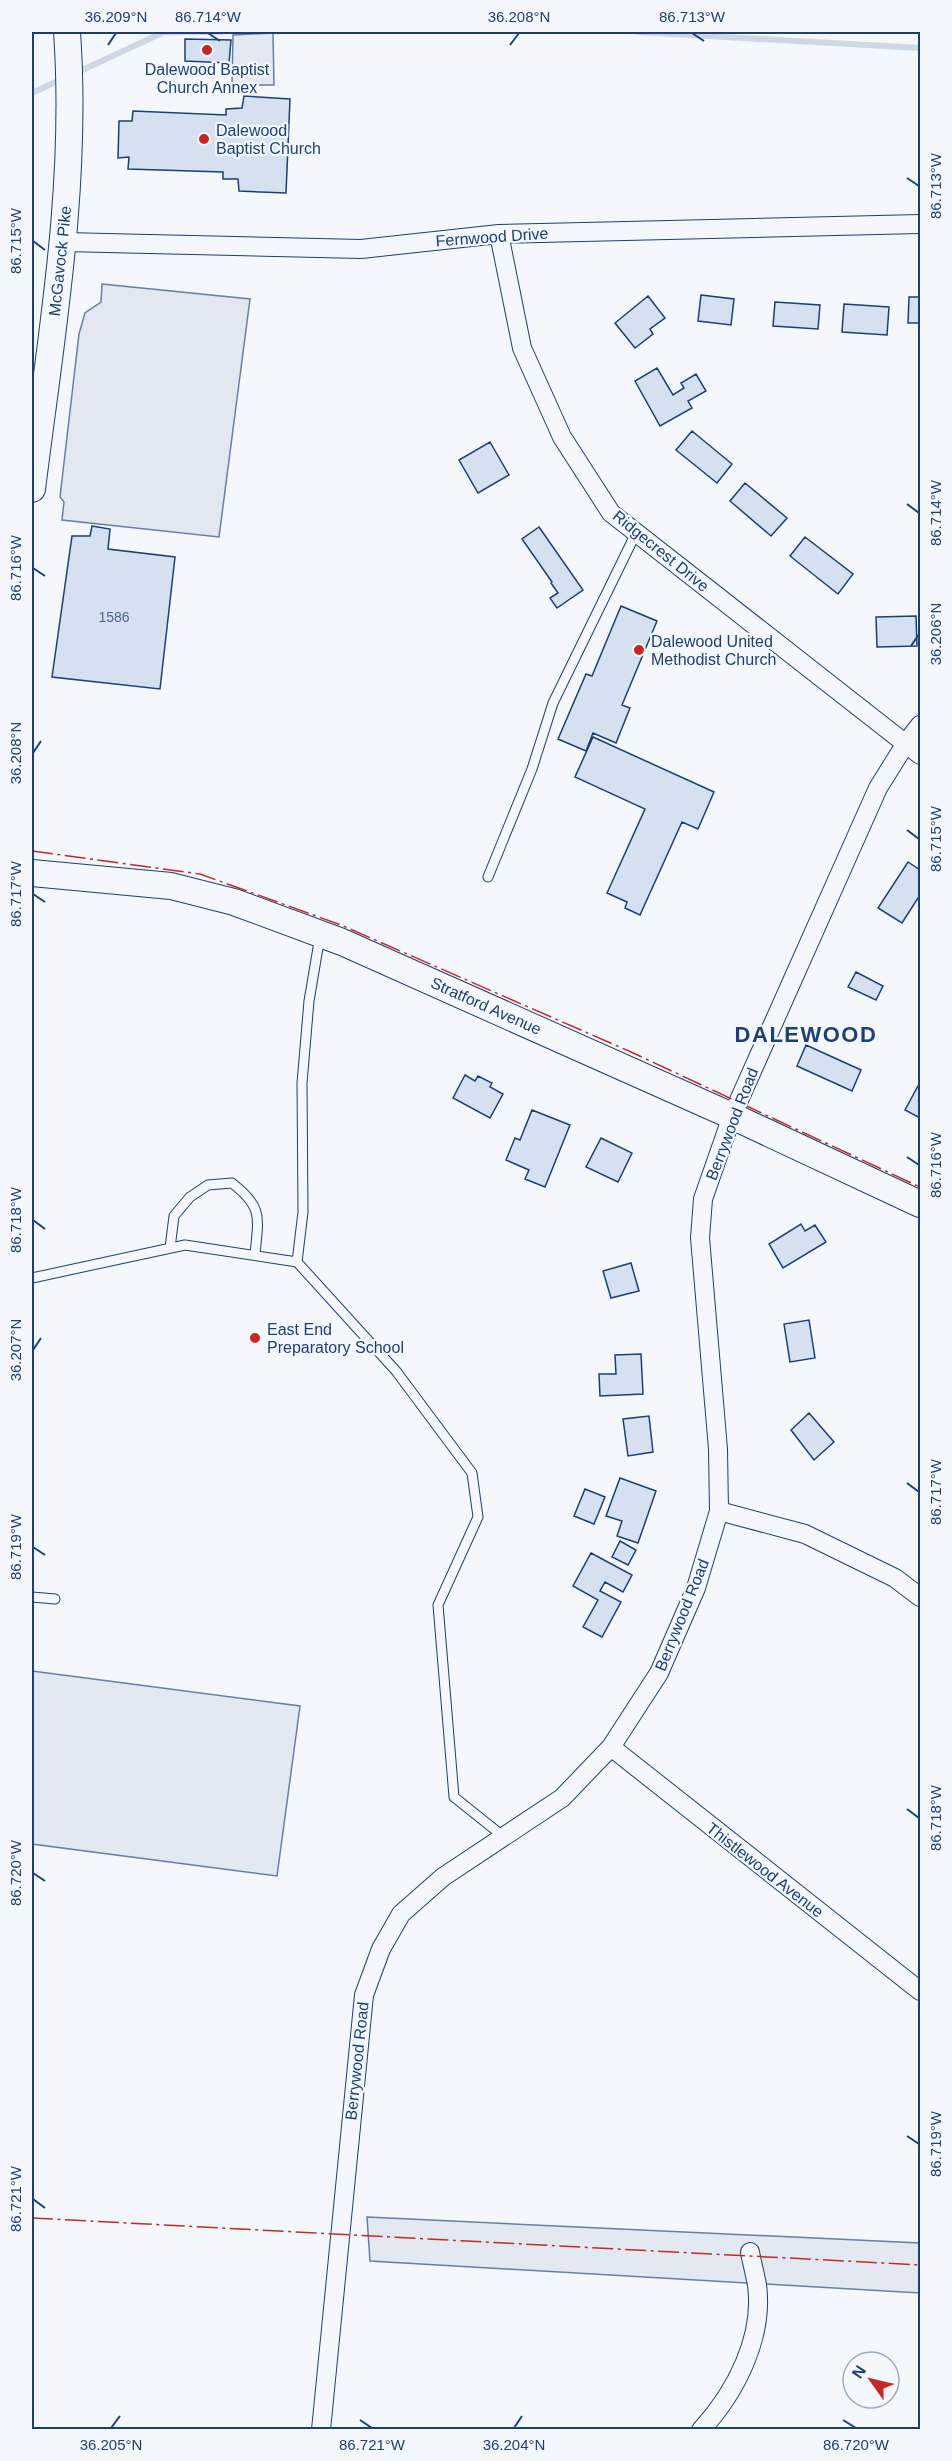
<svg xmlns="http://www.w3.org/2000/svg" width="952" height="2461" font-family="Helvetica,sans-serif">
	<style>
		.green { fill: #e3e9f0; stroke: #687fa3; stroke-width: 1.5 }
		.parking { fill: #e3e8f0; stroke: #687fa3; stroke-width: 1.5 }
		.lines { fill: none; stroke-linecap: round; stroke-linejoin: round }
		.stream { stroke: #cfd7e4; stroke-width: 6 }
		.building { fill: #d5e0f0; stroke: #1d3f73; stroke-width: 1.5 }
		.lane-casing { stroke: #1d3f73; stroke-width: 11 }
		.street-casing { stroke: #1d3f73; stroke-width: 20 }
		.secondary-casing { stroke: #1d3f73; stroke-width: 28 }
		.lane { stroke: #f4f7fb; stroke-width: 9 }
		.street { stroke: #f4f7fb; stroke-width: 18 }
		.secondary { stroke: #f4f7fb; stroke-width: 26 }
		.power { stroke: #c62828; stroke-width: 1.5; stroke-dasharray: 21 4.5 3 4.5; stroke-linecap: butt }
		.ticks { fill: none; stroke: #1d3f73; stroke-width: 2 }
		.poi-dot { fill: #c62828; stroke: #f4f7fb; stroke-width: 2 }
		.labels { text-anchor: middle; dominant-baseline: central; stroke-width: 4.5; stroke-linejoin: round; paint-order: stroke }
		.number-label { font-size: 14px; fill: #4b6792 }
		.poi-label { font-size: 16px; fill: #1d3f73; stroke: #f4f7fb; text-anchor: start }
		.street-label { font-size: 16px; fill: #1d3f73; stroke: #f4f7fb }
		.district-label { font-size: 22px; font-weight: bold; letter-spacing: 1.5px; fill: #1d3f73; stroke: #f4f7fb }
		.neatline { fill: none; stroke: #1d3f73; stroke-width: 2 }
		.ticks-label { font-size: 15px; text-anchor: middle; fill: #1d3f73 }
	</style>
	<rect width="100%" height="100%" fill="#f4f7fb"/>
	<path class="green" d="M 273,33 L 274,85 L 232,85 L 233,35 Z
		M 32,1671 L 300,1706 L 277,1876 L 32,1844 Z
		M 367,2217 L 920,2243 L 920,2293 L 370,2261 Z"/>
	<path class="parking" d="M 102,284 L 250,299 L 219,537 L 62,520 L 64,502 L 60,497 L 79,334 L 85,313 L 101,302 Z"/>
	<g class="lines">
		<path class="stream" d="M 638,32 L 920,48
			M 76,73 L 164,32 L 221,32
			M 32,93 L 64,78"/>
	</g>
	<path class="building" d="M 185,39 L 231,40 L 229,63 L 185,61 Z
		M 244,96 L 290,99 L 286,193 L 239,191 L 238,179 L 223,179 L 223,172 L 128,169 L 129,157 L 118,158 L 119,121 L 132,121 L 133,111 L 226,115 L 226,109 L 242,108 Z
		M 701,295 L 734,299 L 731,325 L 698,321 Z
		M 648,296 L 665,318 L 650,329 L 653,334 L 635,348 L 615,323 Z
		M 909,297 L 920,297 L 920,323 L 908,323 Z
		M 775,302 L 820,305 L 818,329 L 773,326 Z
		M 844,304 L 889,307 L 887,335 L 842,332 Z
		M 657,368 L 673,395 L 684,388 L 681,383 L 696,374 L 706,391 L 688,401 L 692,408 L 660,426 L 635,381 Z
		M 692,431 L 732,464 L 717,483 L 676,450 Z
		M 490,442 L 509,475 L 478,493 L 459,460 Z
		M 745,483 L 787,518 L 771,536 L 730,501 Z
		M 92,526 L 110,529 L 108,549 L 175,557 L 160,689 L 52,677 L 72,536 L 90,536 Z
		M 539,527 L 583,590 L 557,608 L 550,598 L 558,593 L 551,583 L 552,582 L 522,539 Z
		M 805,537 L 853,574 L 838,594 L 790,556 Z
		M 621,606 L 657,621 L 622,705 L 630,708 L 616,743 L 593,733 L 586,751 L 558,739 L 586,674 L 592,676 Z
		M 916,616 L 917,646 L 877,647 L 876,617 Z
		M 593,737 L 714,792 L 698,829 L 682,822 L 640,915 L 625,908 L 627,902 L 607,893 L 645,809 L 575,777 Z
		M 908,862 L 920,870 L 920,895 L 902,923 L 878,908 Z
		M 856,972 L 883,986 L 876,1000 L 848,987 Z
		M 806,1045 L 861,1070 L 852,1091 L 797,1066 Z
		M 465,1075 L 475,1081 L 478,1076 L 492,1083 L 490,1087 L 503,1094 L 490,1118 L 453,1098 Z
		M 918,1086 L 920,1088 L 920,1118 L 905,1110 Z
		M 532,1110 L 570,1125 L 545,1187 L 525,1179 L 529,1170 L 506,1160 L 515,1138 L 520,1140 Z
		M 601,1138 L 632,1153 L 618,1182 L 586,1167 Z
		M 801,1224 L 805,1231 L 815,1225 L 826,1242 L 783,1268 L 769,1244 Z
		M 631,1263 L 639,1291 L 611,1298 L 603,1271 Z
		M 809,1320 L 815,1358 L 790,1362 L 784,1324 Z
		M 641,1354 L 643,1394 L 600,1396 L 599,1374 L 616,1374 L 615,1355 Z
		M 809,1413 L 834,1442 L 814,1460 L 791,1430 Z
		M 649,1416 L 653,1452 L 628,1456 L 623,1419 Z
		M 620,1478 L 656,1491 L 638,1543 L 617,1536 L 622,1521 L 606,1516 Z
		M 585,1489 L 605,1497 L 594,1524 L 574,1516 Z
		M 620,1541 L 636,1550 L 628,1565 L 612,1557 Z
		M 591,1553 L 632,1575 L 623,1592 L 605,1582 L 600,1591 L 621,1602 L 602,1637 L 583,1627 L 598,1600 L 573,1586 Z"/>
	<g class="lines">
		<g class="lane-casing">
			<path id="lane" d="M 488,877 L 532,769 L 553,703 L 636,533
				M 170,1248 L 174,1216 L 190,1197 L 208,1185 L 232,1183 C 264,1208 258,1218 255,1255
				M 297,1262 L 396,1371 L 472,1473 L 478,1517 L 438,1605 L 454,1797 L 504,1837
				M 32,1278 L 185,1245 L 297,1262 L 303,1212 L 302,1083 L 309,1001 L 320,936
				M 32,1597 L 55,1599"/>
		</g>
		<g class="street-casing">
			<path id="street" d="M 499,234 L 522,348 L 562,437 L 611,513 L 920,755
				M 64,242 L 361,249 L 499,234 L 920,224
				M 719,1511 L 805,1534 L 895,1578 L 920,1597
				M 611,1747 L 920,1991
				M 321,2430 L 364,1995 L 381,1949 L 401,1914 L 443,1877 L 562,1798 L 611,1747 L 659,1673 L 696,1588 L 719,1511 L 718,1449 L 700,1238 L 703,1199 L 732,1116 L 878,788 L 906,743 L 920,725
				M 701,2430 C 736,2392 764,2337 757,2285 C 755,2274 752,2263 750,2252"/>
		</g>
		<g class="secondary-casing">
			<path id="secondary" d="M 32,489 C 51,337 78,185 67,32
				M 32,873 L 171,886 L 234,902 L 342,942 L 732,1116 L 920,1204"/>
		</g>
		<use href="#lane" class="lane"/>
		<use href="#street" class="street"/>
		<use href="#secondary" class="secondary"/>
		<path class="power" d="M 32,851 L 200,874 L 341,925 L 631,1052 L 920,1187
			M 32,2218 L 920,2265"/>
	</g>
	<path class="ticks" d="M 208,33 L 220,41M 692,33 L 704,41M 108,45 L 116,33M 510,45 L 519,33M 907,178 L 919,186M 33,241 L 45,250M 907,504 L 919,513M 33,568 L 45,576M 911,646 L 919,634M 33,753 L 41,741M 907,830 L 919,839M 33,894 L 45,902M 907,1157 L 919,1165M 33,1220 L 45,1229M 33,1350 L 41,1338M 907,1483 L 919,1492M 33,1547 L 45,1555M 907,1809 L 919,1818M 33,1873 L 45,1881M 907,2136 L 919,2144M 33,2199 L 45,2208M 360,2420 L 372,2428M 843,2420 L 856,2428M 111,2428 L 120,2416M 514,2428 L 522,2416"/>
	<g class="poi-dot">
		<circle cx="207" cy="50" r="6"/>
		<circle cx="204" cy="139" r="6"/>
		<circle cx="639" cy="650" r="6"/>
		<circle cx="255" cy="1338" r="6"/>
	</g>
	<g class="labels">
		<g class="number-label">
			<text x="114" y="617">1586</text>
		</g>
		<g class="poi-label">
			<text x="207" y="69" text-anchor="middle">Dalewood Baptist<tspan x="207" dy="18">Church Annex</tspan></text>
			<text x="216" y="130">Dalewood<tspan x="216" dy="18">Baptist Church</tspan></text>
			<text x="651" y="641">Dalewood United<tspan x="651" dy="18">Methodist Church</tspan></text>
			<text x="267" y="1329">East End<tspan x="267" dy="18">Preparatory School</tspan></text>
		</g>
		<g class="street-label">
			<text transform="translate(492 237) rotate(-4)">Fernwood Drive</text>
			<text transform="translate(60 261) rotate(-84)">McGavock Pike</text>
			<text transform="translate(661 551) rotate(39)">Ridgecrest Drive</text>
			<text transform="translate(486 1006) rotate(24)">Stratford Avenue</text>
			<text transform="translate(732 1124) rotate(-69)">Berrywood Road</text>
			<text transform="translate(682 1615) rotate(-68)">Berrywood Road</text>
			<text transform="translate(765 1870) rotate(38)">Thistlewood Avenue</text>
			<text transform="translate(357 2061) rotate(-84)">Berrywood Road</text>
		</g>
		<g class="district-label">
			<text x="806" y="1034">DALEWOOD</text>
		</g>
	</g>
	<rect width="952" height="2461" fill="none" stroke="#f4f7fb" stroke-width="66"/>
	<g transform="translate(871 2380) rotate(304)"><circle r="28" fill="#f4f7fb" stroke="#9eadc5" stroke-width="1.5"/>
	<path d="M0-4.5L10 22L0 15L-10 22Z" fill="#c62828"/>
	<text y="-9" font-size="16" font-weight="bold" text-anchor="middle" fill="#1d3f73">N</text>
	</g>
	<rect x="33" y="33" width="886" height="2395" class="neatline"/>
	<g class="ticks-label">
		<text x="116" y="22">36.209°N</text>
		<text x="208" y="22">86.714°W</text>
		<text x="519" y="22">36.208°N</text>
		<text x="692" y="22">86.713°W</text>
		<text transform="translate(936 186) rotate(-90)" y="5">86.713°W</text>
		<text transform="translate(16 241) rotate(-90)" y="5">86.715°W</text>
		<text transform="translate(936 513) rotate(-90)" y="5">86.714°W</text>
		<text transform="translate(16 568) rotate(-90)" y="5">86.716°W</text>
		<text transform="translate(936 634) rotate(-90)" y="5">36.206°N</text>
		<text transform="translate(16 753) rotate(-90)" y="5">36.208°N</text>
		<text transform="translate(936 839) rotate(-90)" y="5">86.715°W</text>
		<text transform="translate(16 894) rotate(-90)" y="5">86.717°W</text>
		<text transform="translate(936 1165) rotate(-90)" y="5">86.716°W</text>
		<text transform="translate(16 1220) rotate(-90)" y="5">86.718°W</text>
		<text transform="translate(16 1350) rotate(-90)" y="5">36.207°N</text>
		<text transform="translate(936 1492) rotate(-90)" y="5">86.717°W</text>
		<text transform="translate(16 1547) rotate(-90)" y="5">86.719°W</text>
		<text transform="translate(936 1818) rotate(-90)" y="5">86.718°W</text>
		<text transform="translate(16 1873) rotate(-90)" y="5">86.720°W</text>
		<text transform="translate(936 2144) rotate(-90)" y="5">86.719°W</text>
		<text transform="translate(16 2199) rotate(-90)" y="5">86.721°W</text>
		<text x="111" y="2450">36.205°N</text>
		<text x="372" y="2450">86.721°W</text>
		<text x="514" y="2450">36.204°N</text>
		<text x="856" y="2450">86.720°W</text>
	</g>
</svg>
